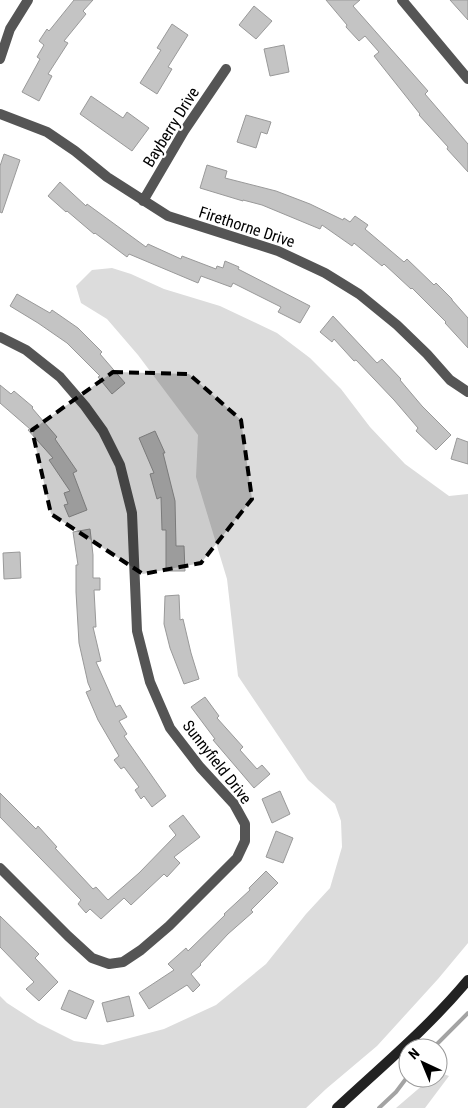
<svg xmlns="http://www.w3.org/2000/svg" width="468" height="1108" font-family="'Roboto Condensed',sans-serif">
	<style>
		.green { fill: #dcdcdc }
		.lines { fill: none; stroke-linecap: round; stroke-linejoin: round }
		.stream { stroke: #a3a3a3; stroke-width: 4 }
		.building { fill: #c4c4c4; stroke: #999 }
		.minor { stroke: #555; stroke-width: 10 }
		.secondary { stroke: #222; stroke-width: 10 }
		.marked { fill: #000; fill-opacity: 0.2; stroke: #000; stroke-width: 4; stroke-dasharray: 10 6; stroke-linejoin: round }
		.labels { text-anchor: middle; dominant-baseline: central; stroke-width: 4.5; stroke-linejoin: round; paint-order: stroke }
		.street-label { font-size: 16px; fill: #000; stroke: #fff }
	</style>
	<rect width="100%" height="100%" fill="#fff"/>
	<path class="green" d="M 112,268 L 131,274 L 164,289 L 220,306 L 277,333 L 310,358 L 341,389 L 370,427 L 405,464 L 449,496 L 468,494 L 468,943 L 438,979 L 377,1046 L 326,1089 L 306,1108 L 0,1108 L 0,996 L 7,1003 L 38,1023 L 74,1041 L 103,1045 L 164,1029 L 216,1005 L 266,964 L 306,914 L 330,888 L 342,847 L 341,821 L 335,804 L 308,780 L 238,676 L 227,579 L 196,477 L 198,435 L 138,355 L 107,319 L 81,303 L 76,286 L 92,270 Z
		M 438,1072 L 449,1076 L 425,1108 L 396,1108 L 431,1078 L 438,1078 Z"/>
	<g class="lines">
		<path class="stream" d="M 433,1048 L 468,1013
			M 379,1108 L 396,1092 L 408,1076"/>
	</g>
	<path class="building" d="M 74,0 L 93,0 L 83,11 L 86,14 L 64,41 L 68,43 L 48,74 L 52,76 L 39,101 L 22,92 L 40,59 L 37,57 L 44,45 L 39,41 L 47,29 L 49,31 Z
		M 326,0 L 360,0 L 353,6 L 428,91 L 425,94 L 468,144 L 468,172 L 447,149 L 448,147 L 419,115 L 420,114 L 374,56 L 379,52 L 365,36 L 359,41 L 346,27 L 347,25 Z
		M 450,0 L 468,0 L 468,20 Z
		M 254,6 L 272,21 L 256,39 L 239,25 Z
		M 172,24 L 188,35 L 168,67 L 172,69 L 157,94 L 140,83 L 161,50 L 157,48 Z
		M 284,45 L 289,72 L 270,76 L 264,49 Z
		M 91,96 L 123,118 L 127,112 L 149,128 L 132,151 L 80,114 Z
		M 246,115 L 271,122 L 267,134 L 261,132 L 256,148 L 237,142 Z
		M 4,154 L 20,160 L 2,213 L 0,212 L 0,166 Z
		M 207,165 L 227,171 L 225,178 L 276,191 L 310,204 L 343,220 L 344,218 L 350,222 L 355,216 L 368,225 L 365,229 L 404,262 L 407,259 L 434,285 L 436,283 L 452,299 L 452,300 L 468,318 L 468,348 L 445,323 L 446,322 L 412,288 L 411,289 L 384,264 L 382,266 L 354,243 L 352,246 L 322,225 L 320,229 L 262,205 L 243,200 L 243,201 L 200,188 Z
		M 60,182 L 86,206 L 87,204 L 146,247 L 148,244 L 181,259 L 182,256 L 216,269 L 217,266 L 223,268 L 225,261 L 239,267 L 238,269 L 310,306 L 300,323 L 278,312 L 281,307 L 233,283 L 231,287 L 201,276 L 198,283 L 129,254 L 127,257 L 95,233 L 94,234 L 67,211 L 66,212 L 48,196 Z
		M 17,294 L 50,313 L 52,310 L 78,328 L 102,352 L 100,354 L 125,383 L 112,394 L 98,377 L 100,376 L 67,343 L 38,323 L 10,306 Z
		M 333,316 L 377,363 L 382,359 L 401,379 L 400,380 L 422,406 L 451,435 L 436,450 L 416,431 L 418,428 L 394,400 L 356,360 L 354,361 L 334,339 L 332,342 L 320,332 Z
		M 0,385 L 11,394 L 14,391 L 33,407 L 32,408 L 57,437 L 55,439 L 77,471 L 73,473 L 87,510 L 69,517 L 64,505 L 68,504 L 64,493 L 70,491 L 49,460 L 53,458 L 28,430 L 30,429 L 0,403 Z
		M 155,431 L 165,453 L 163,453 L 175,501 L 176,546 L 184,546 L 185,571 L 166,571 L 166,530 L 162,530 L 161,497 L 157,499 L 150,474 L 154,473 L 139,438 Z
		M 457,438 L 468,442 L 468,464 L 451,459 Z
		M 90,529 L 93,555 L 93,578 L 100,578 L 100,590 L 94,590 L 96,627 L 93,627 L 101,661 L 96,662 L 116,707 L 120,705 L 127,717 L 119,721 L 127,734 L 124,736 L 166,796 L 152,807 L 144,796 L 141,799 L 135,790 L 139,787 L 124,767 L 121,769 L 114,760 L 119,756 L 98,720 L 86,692 L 91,690 L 88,683 L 79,643 L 76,592 L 76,565 L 78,565 L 73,532 Z
		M 20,552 L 21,578 L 4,579 L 3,553 Z
		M 179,595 L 180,620 L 183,619 L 191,653 L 199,679 L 184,684 L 170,648 L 164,624 L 165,596 Z
		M 205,697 L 219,716 L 217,718 L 243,747 L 240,750 L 257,769 L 262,765 L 270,774 L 254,788 L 213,740 L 215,739 L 191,707 Z
		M 280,791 L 290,814 L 272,823 L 262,799 Z
		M 0,793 L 36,829 L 38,826 L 57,847 L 55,848 L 93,889 L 96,887 L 108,900 L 139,873 L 176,835 L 169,826 L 183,815 L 200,837 L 174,857 L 180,863 L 167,877 L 164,874 L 131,905 L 124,898 L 101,919 L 90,909 L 86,913 L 78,904 L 81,900 L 0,817 Z
		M 276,831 L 293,838 L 283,863 L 266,857 Z
		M 266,871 L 278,883 L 251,910 L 253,912 L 228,934 L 200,964 L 201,965 L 191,974 L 200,985 L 193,992 L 187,985 L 149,1009 L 139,993 L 174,970 L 168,964 L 186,948 L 188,951 L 225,915 L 224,914 L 250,890 L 249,888 Z
		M 0,916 L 39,954 L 35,958 L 58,982 L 39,1001 L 26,989 L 34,982 L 0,947 Z
		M 69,990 L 94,1001 L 86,1019 L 61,1009 Z
		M 129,996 L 134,1016 L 107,1022 L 102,1003 Z"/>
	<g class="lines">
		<path class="minor" d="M 402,0 L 468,79
			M 0,59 L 10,29 L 28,0
			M 0,114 L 47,132 L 75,151 L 107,177 L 168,216 L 278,251 L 325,273 L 359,294 L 397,325 L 427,354 L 450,380 L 468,392
			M 143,201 L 184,131 L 226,69
			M 0,337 L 26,350 L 60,377 L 85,406 L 103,431 L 120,465 L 132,513 L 137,631 L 150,682 L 170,728 L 200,767 L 234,804 L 245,824 L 245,841 L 237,858 L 169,926 L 141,950 L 123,962 L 109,964 L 92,958 L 68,936 L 0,868"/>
		<path class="secondary" d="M 337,1108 C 381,1067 429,1027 468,980"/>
	</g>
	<path class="marked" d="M 113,372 L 189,374 L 241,420 L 252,499 L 201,563 L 143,574 L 51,514 L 32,430 Z"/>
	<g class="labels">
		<g class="street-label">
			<text transform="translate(171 127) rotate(-58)">Bayberry Drive</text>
			<text transform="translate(247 227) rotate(18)">Firethorne Drive</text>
			<text transform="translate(217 762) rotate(52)">Sunnyfield Drive</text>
		</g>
	</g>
	<g transform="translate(423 1063) rotate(316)"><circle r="24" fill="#ffffff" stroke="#999999"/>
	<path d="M0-4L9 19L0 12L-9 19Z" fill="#000000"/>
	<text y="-8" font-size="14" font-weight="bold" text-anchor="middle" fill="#000000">N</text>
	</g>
</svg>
